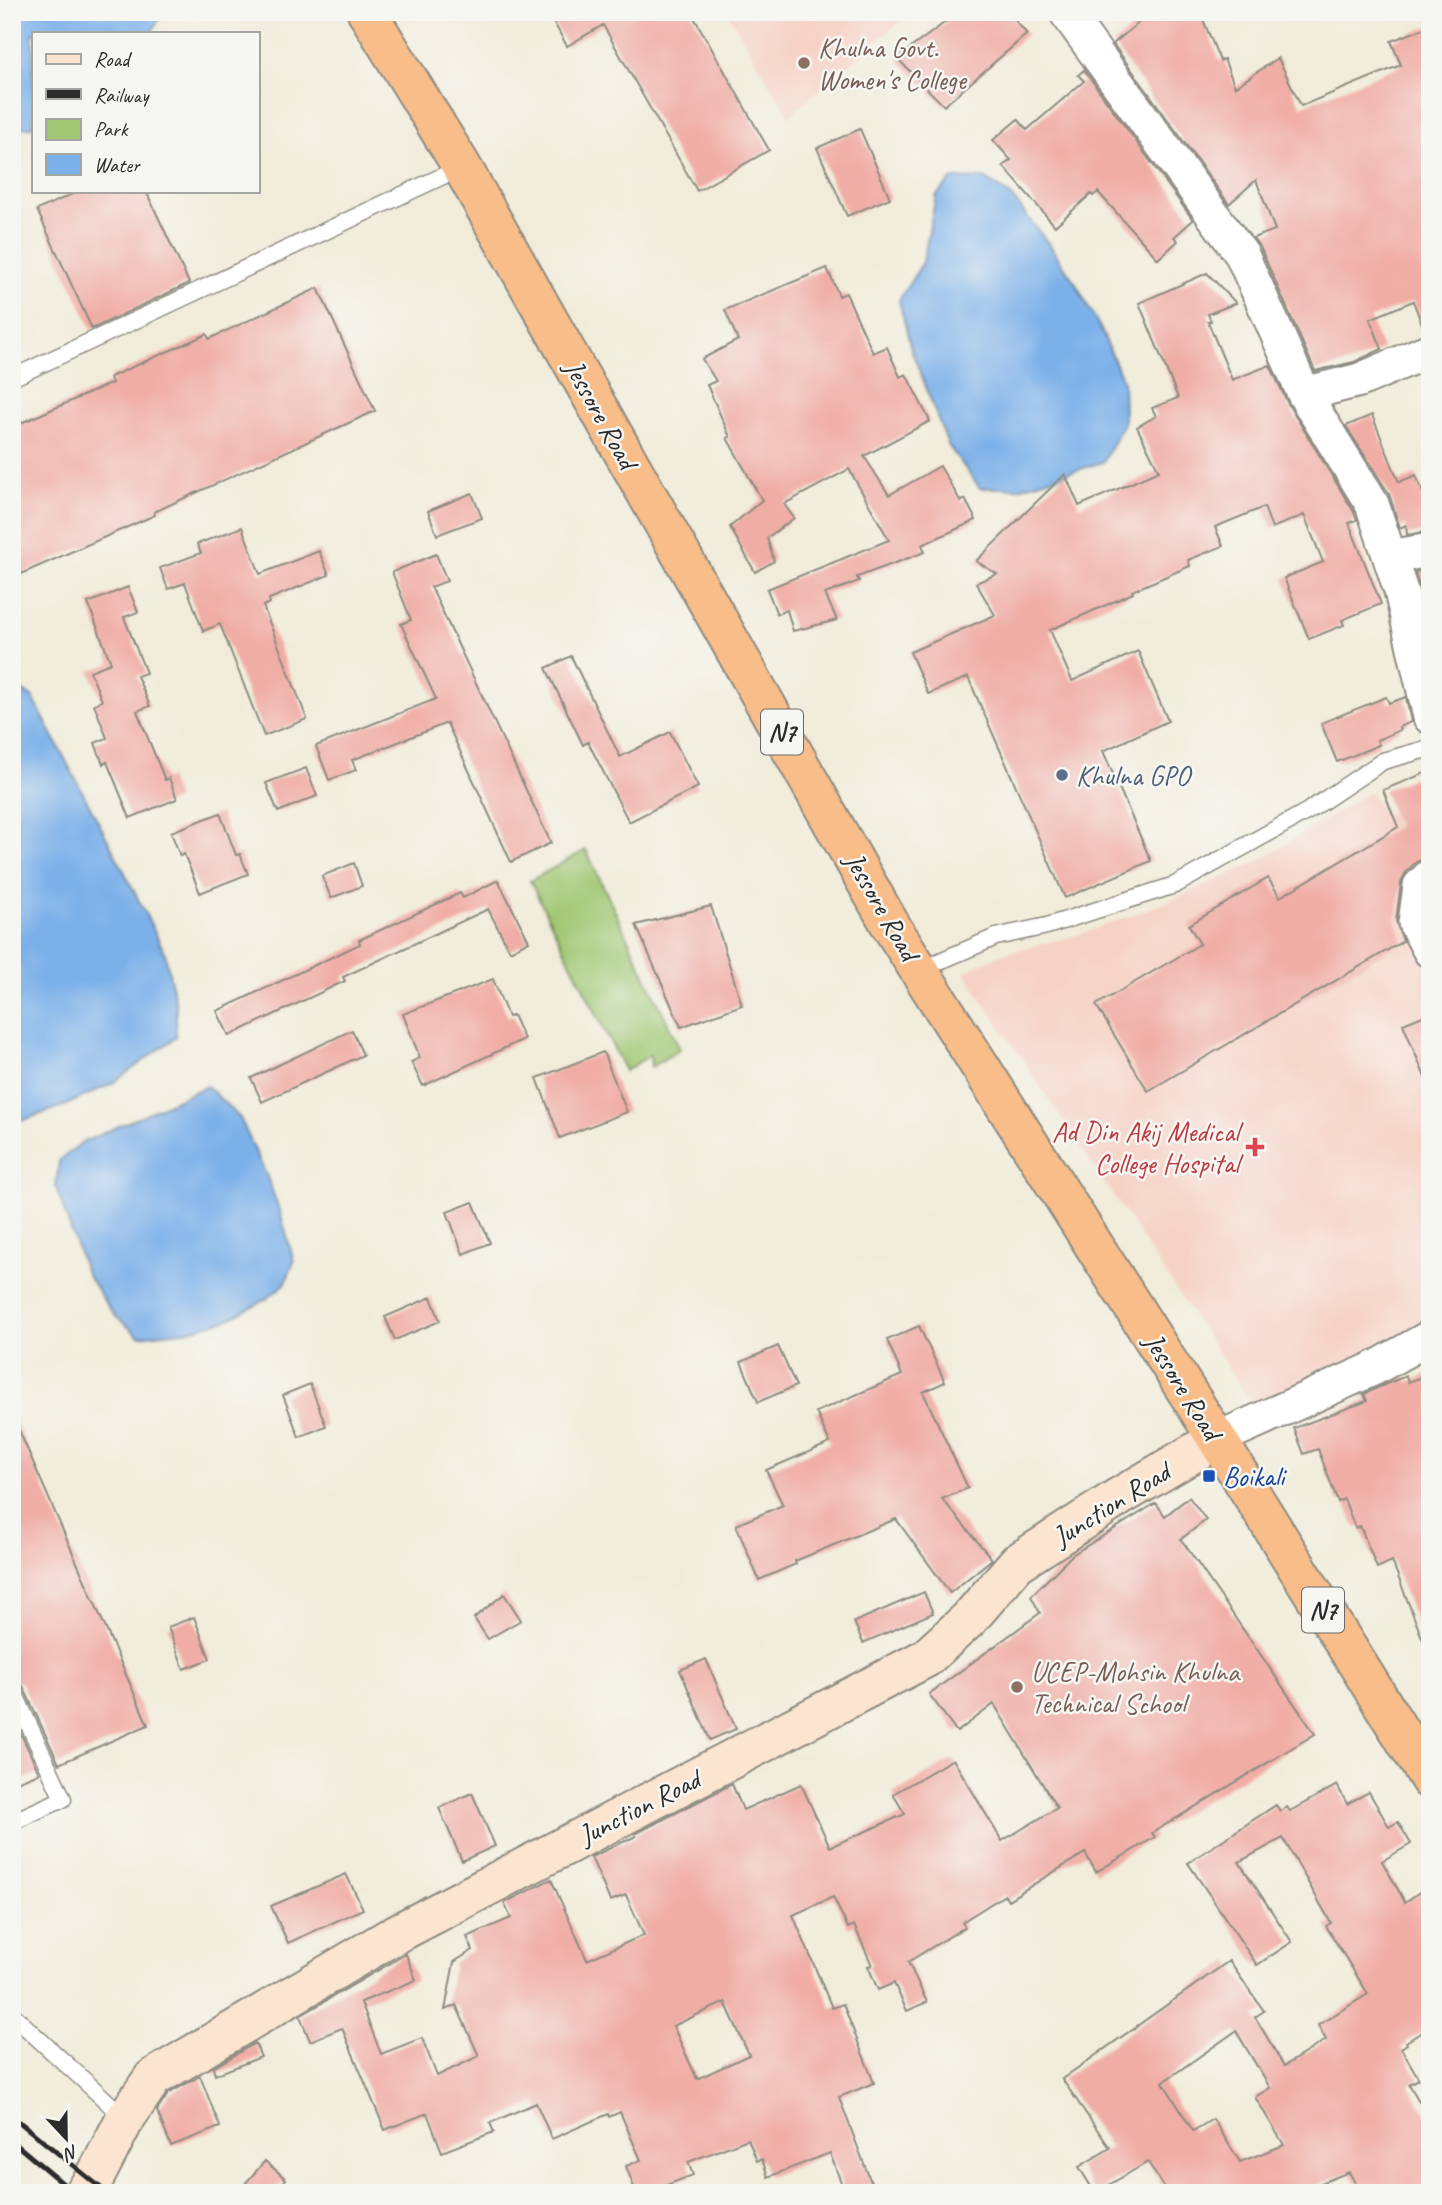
<svg xmlns="http://www.w3.org/2000/svg" width="1442" height="2205" font-family="Caveat,sans-serif">
	<style>
		.built { fill: #f6d1c5 }
		.green { fill: #a0c773; stroke: #66794f; stroke-width: 2 }
		.water { fill: #7cb0e9; stroke: #546e8a; stroke-width: 2 }
		.building { fill: #f0ada6; fill-rule: evenodd }
		.lines { fill: none; stroke-linecap: round; stroke-linejoin: round }
		.lane-casing { stroke: #8e8c82; stroke-width: 19 }
		.street-casing { stroke: #8e8c82; stroke-width: 37 }
		.secondary-casing { stroke: #8e8c82; stroke-width: 42 }
		.highway-casing { stroke: #8e8c82; stroke-width: 42 }
		.lane { stroke: #fff; stroke-width: 16 }
		.street { stroke: #fff; stroke-width: 33 }
		.secondary { stroke: #fce5d0; stroke-width: 38 }
		.highway { stroke: #f8bd89; stroke-width: 38 }
		.rail { stroke: #2b2b2b; stroke-width: 5 }
		.education-dot { fill: #8d6e63; stroke: #f6f6f2; stroke-width: 2.5 }
		.service-dot { fill: #5c6f8a; stroke: #f6f6f2; stroke-width: 2.5 }
		.health-dot { fill: #e0444e; stroke: #f6f6f2; stroke-width: 2.5 }
		.transit-dot { fill: #1a4fb4; stroke: #f6f6f2; stroke-width: 2.5 }
		.labels { text-anchor: middle; dominant-baseline: central; stroke-width: 5; stroke-linejoin: round; paint-order: stroke }
		.shield { fill: #f6f6f2; stroke: #686867; stroke-width: 2 }
		.shield-label { font-size: 26px; font-weight: bold; fill: #2b2b2b }
		.education-label { font-size: 28px; fill: #785e54; stroke: #f6f6f2; text-anchor: start }
		.street-label { font-size: 28px; fill: #2b2b2b; stroke: #f6f6f2 }
		.service-label { font-size: 28px; fill: #4e5e75; stroke: #f6f6f2; text-anchor: start }
		.health-label { font-size: 28px; fill: #be3a42; stroke: #f6f6f2; text-anchor: end }
		.transit-label { font-size: 28px; fill: #164399; stroke: #f6f6f2; text-anchor: start }
	</style>
	<rect width="100%" height="100%" fill="#f6f6f2"/>
	<filter id="ink" filterUnits="userSpaceOnUse"><feTurbulence type="fractalNoise" baseFrequency=".0143" numOctaves="2"/><feDisplacementMap in="SourceGraphic" scale="14" xChannelSelector="R" yChannelSelector="G"/><feConvolveMatrix kernelMatrix="1 2 1 2 8 2 1 2 1" color-interpolation-filters="sRGB"/></filter>
	<filter id="wash" filterUnits="userSpaceOnUse"><feTurbulence type="fractalNoise" baseFrequency=".00686" numOctaves="4" result="noise"/><feDisplacementMap in="SourceGraphic" scale="28" xChannelSelector="R" yChannelSelector="G"/><feGaussianBlur stdDeviation="1.57" result="paint"/><feColorMatrix in="noise" values="0 0 0 0 0 0 0 0 0 0 0 0 0 0 0 0 0 1.4 0 .05"/><feComposite in="paint" operator="in"/></filter>
	<g filter="url(#wash)">
		<rect width="100%" height="100%" fill="#f1ecda"/>
		<path class="built" d="M 727,12 L 911,12 L 789,116 Z
			M 1371,791 L 1383,815 L 1430,799 L 1430,1322 L 1373,1355 L 1255,1408 L 964,972 L 998,955 L 1081,934 L 1162,904 L 1257,862 Z"/>
		<path class="green" d="M 586,850 L 680,1049 L 651,1067 L 650,1055 L 625,1071 L 530,881 Z"/>
		<path class="water" d="M 12,12 L 162,12 L 163,13 L 151,33 L 33,33 L 33,127 L 12,128 Z
			M 985,178 L 1012,197 L 1051,247 L 1076,284 L 1101,330 L 1123,381 L 1124,422 L 1103,462 L 1019,488 L 980,488 L 948,445 L 911,349 L 899,300 L 923,262 L 936,196 L 952,179 Z
			M 12,683 L 33,698 L 123,869 L 165,953 L 176,1006 L 176,1037 L 113,1083 L 64,1106 L 18,1122 L 12,1120 Z
			M 207,1086 L 240,1118 L 267,1177 L 281,1215 L 294,1262 L 285,1284 L 265,1300 L 226,1320 L 191,1330 L 139,1336 L 113,1314 L 85,1271 L 56,1187 L 59,1161 L 81,1143 Z"/>
		<g id="blocks">
			<path class="building" d="M 548,12 L 691,12 L 769,150 L 697,191 L 603,25 L 567,46 Z
				M 959,12 L 1008,12 L 1027,34 L 944,106 L 897,58 Z
				M 1151,12 L 1200,12 L 1220,61 L 1224,59 L 1235,87 L 1278,58 L 1301,106 L 1401,65 L 1391,41 L 1430,26 L 1430,331 L 1425,332 L 1413,301 L 1370,319 L 1382,349 L 1354,362 L 1315,371 L 1260,247 L 1253,238 L 1275,230 L 1256,180 L 1229,204 L 1113,44 Z
				M 1084,70 L 1193,220 L 1174,237 L 1178,241 L 1158,259 L 1098,192 L 1093,196 L 1091,194 L 1055,226 L 1003,166 L 1011,160 L 993,140 L 1018,119 L 1027,130 L 1084,81 L 1078,75 Z
				M 860,129 L 890,198 L 847,216 L 817,148 Z
				M 79,191 L 146,191 L 189,283 L 92,329 L 37,210 Z
				M 827,268 L 839,296 L 846,293 L 873,353 L 887,347 L 900,377 L 906,374 L 930,421 L 864,456 L 889,495 L 940,466 L 961,502 L 965,499 L 976,520 L 922,545 L 925,552 L 857,577 L 859,581 L 825,594 L 837,620 L 793,631 L 787,610 L 777,614 L 767,589 L 889,540 L 849,469 L 784,504 L 794,518 L 767,538 L 774,561 L 755,572 L 730,527 L 762,500 L 727,438 L 730,437 L 707,385 L 716,381 L 702,359 L 738,340 L 725,310 Z
				M 1207,273 L 1236,303 L 1208,314 L 1211,321 L 1208,322 L 1232,380 L 1270,365 L 1288,404 L 1354,512 L 1357,520 L 1349,523 L 1381,604 L 1342,620 L 1344,625 L 1309,639 L 1284,578 L 1323,562 L 1304,515 L 1272,528 L 1264,507 L 1215,527 L 1223,546 L 1188,560 L 1190,566 L 1132,591 L 1133,593 L 1050,630 L 1072,681 L 1138,651 L 1168,721 L 1103,751 L 1151,861 L 1065,898 L 968,677 L 928,694 L 910,652 L 995,615 L 976,583 L 997,574 L 976,561 L 1065,474 L 1079,506 L 1159,471 L 1137,427 L 1156,416 L 1152,408 L 1178,398 L 1139,303 Z
				M 318,288 L 375,411 L 154,512 L 155,515 L 12,578 L 12,427 L 112,383 L 110,377 L 207,334 L 209,339 Z
				M 1372,415 L 1399,482 L 1416,475 L 1430,510 L 1430,531 L 1407,535 L 1406,525 L 1400,528 L 1389,494 L 1346,426 Z
				M 472,493 L 482,518 L 437,535 L 428,511 Z
				M 242,527 L 260,574 L 319,551 L 329,575 L 269,599 L 270,603 L 263,606 L 307,719 L 264,736 L 220,624 L 203,631 L 185,583 L 168,589 L 160,568 L 201,553 L 197,544 Z
				M 436,554 L 447,581 L 431,587 L 551,843 L 511,862 L 447,723 L 352,760 L 356,770 L 329,780 L 316,746 L 436,699 L 401,624 L 411,620 L 392,572 Z
				M 1430,570 L 1430,608 L 1425,608 L 1415,572 Z
				M 128,587 L 138,612 L 124,617 L 146,673 L 137,676 L 150,706 L 137,711 L 165,780 L 169,778 L 177,799 L 130,818 L 107,762 L 103,764 L 95,743 L 107,738 L 94,704 L 102,701 L 90,671 L 111,663 L 88,603 Z
				M 571,656 L 620,757 L 670,732 L 698,787 L 629,822 L 588,742 L 583,745 L 546,668 Z
				M 1386,697 L 1389,703 L 1406,697 L 1411,722 L 1399,727 L 1400,730 L 1377,740 L 1379,745 L 1337,762 L 1321,723 Z
				M 306,768 L 317,796 L 278,812 L 266,783 Z
				M 1430,771 L 1430,857 L 1416,862 L 1406,872 L 1401,883 L 1396,921 L 1403,941 L 1148,1091 L 1096,1005 L 1200,944 L 1189,925 L 1268,878 L 1280,897 L 1398,827 L 1383,790 Z
				M 220,813 L 236,855 L 240,854 L 248,874 L 200,893 L 184,854 L 180,856 L 171,832 Z
				M 354,863 L 362,886 L 331,898 L 322,876 Z
				M 498,880 L 529,941 L 510,951 L 488,909 L 343,977 L 345,981 L 229,1036 L 217,1011 L 360,944 L 359,940 L 460,893 L 463,898 Z
				M 711,906 L 742,1005 L 681,1027 L 636,925 Z
				M 493,979 L 508,1017 L 513,1015 L 524,1039 L 423,1086 L 411,1062 L 420,1058 L 403,1014 Z
				M 1430,1013 L 1430,1087 L 1429,1087 L 1403,1024 Z
				M 352,1030 L 363,1055 L 262,1102 L 251,1078 Z
				M 603,1052 L 627,1112 L 560,1138 L 537,1078 Z
				M 473,1202 L 490,1243 L 463,1254 L 447,1212 Z
				M 431,1297 L 440,1321 L 395,1340 L 385,1317 Z
				M 919,1326 L 945,1382 L 923,1392 L 968,1488 L 942,1499 L 992,1559 L 950,1593 L 896,1519 L 795,1561 L 796,1564 L 759,1580 L 736,1525 L 783,1505 L 766,1470 L 830,1443 L 816,1412 L 902,1375 L 887,1340 Z
				M 778,1346 L 796,1386 L 758,1402 L 741,1362 Z
				M 1430,1374 L 1430,1653 L 1428,1653 L 1392,1561 L 1377,1568 L 1360,1526 L 1355,1528 L 1344,1499 L 1338,1502 L 1318,1449 L 1304,1454 L 1294,1428 L 1367,1401 L 1364,1394 L 1386,1384 L 1406,1376 L 1408,1382 Z
				M 310,1384 L 326,1426 L 299,1437 L 283,1395 Z
				M 12,1414 L 148,1725 L 59,1764 L 22,1684 L 12,1678 Z
				M 1189,1497 L 1206,1520 L 1181,1539 L 1315,1734 L 1152,1833 L 1155,1837 L 1096,1872 L 1085,1853 L 1008,1900 L 1005,1895 L 962,1922 L 965,1927 L 908,1962 L 927,2002 L 907,2011 L 894,1983 L 878,1990 L 868,1966 L 872,1965 L 854,1925 L 848,1928 L 833,1897 L 793,1915 L 832,2008 L 843,2004 L 874,2083 L 839,2097 L 875,2193 L 845,2193 L 830,2153 L 768,2177 L 762,2159 L 757,2161 L 748,2139 L 688,2162 L 693,2175 L 646,2193 L 636,2193 L 626,2166 L 641,2160 L 620,2112 L 609,2117 L 608,2114 L 552,2139 L 536,2103 L 490,2123 L 494,2132 L 442,2152 L 427,2113 L 385,2130 L 342,2028 L 310,2041 L 300,2016 L 406,1954 L 416,1980 L 361,2002 L 381,2054 L 422,2038 L 437,2076 L 479,2056 L 456,2005 L 445,2010 L 454,1962 L 473,1950 L 467,1937 L 511,1918 L 504,1903 L 551,1879 L 587,1960 L 644,1935 L 626,1895 L 610,1901 L 591,1857 L 636,1836 L 635,1834 L 732,1784 L 743,1810 L 801,1784 L 830,1847 L 905,1814 L 893,1794 L 953,1759 L 1002,1841 L 1057,1808 L 994,1704 L 957,1732 L 929,1694 L 1040,1613 L 1031,1596 L 1072,1555 L 1156,1503 L 1165,1516 ZM 725,2002 L 749,2055 L 697,2079 L 673,2026 Z
				M 924,1592 L 933,1613 L 863,1643 L 854,1622 Z
				M 504,1594 L 521,1620 L 488,1639 L 474,1618 Z
				M 194,1617 L 210,1659 L 184,1669 L 168,1627 Z
				M 706,1659 L 736,1729 L 710,1740 L 680,1670 Z
				M 12,1714 L 39,1773 L 12,1784 Z
				M 1337,1785 L 1347,1804 L 1369,1792 L 1389,1827 L 1398,1822 L 1411,1844 L 1382,1861 L 1405,1902 L 1430,1885 L 1430,2027 L 1406,2042 L 1407,2044 L 1401,2048 L 1419,2079 L 1409,2084 L 1430,2120 L 1430,2193 L 1361,2193 L 1349,2172 L 1296,2193 L 1167,2193 L 1148,2162 L 1095,2193 L 1079,2167 L 1110,2148 L 1062,2079 L 1229,1961 L 1264,2011 L 1255,2017 L 1284,2066 L 1326,2040 L 1318,2025 L 1368,1994 L 1326,1926 L 1331,1923 L 1283,1838 L 1239,1862 L 1292,1942 L 1257,1965 L 1188,1863 L 1276,1805 L 1280,1811 L 1287,1807 L 1290,1811 ZM 1236,2031 L 1270,2088 L 1255,2097 L 1284,2145 L 1240,2162 L 1213,2119 L 1193,2131 L 1163,2082 Z
				M 472,1793 L 495,1846 L 462,1861 L 439,1808 Z
				M 346,1874 L 363,1909 L 288,1943 L 271,1906 Z
				M 255,2043 L 261,2057 L 215,2075 L 213,2068 Z
				M 200,2076 L 220,2127 L 171,2146 L 157,2111 L 168,2094 Z
				M 265,2161 L 286,2179 L 275,2193 L 237,2193 Z"/>
		</g>
	</g>
	<g filter="url(#ink)">
		<use href="#blocks" fill-opacity="0" stroke="#8e8c82" stroke-width="2"/>
		<g class="lines">
			<g class="lane-casing">
				<path id="lane" d="M 12,378 L 462,167
					M 919,970 L 996,937 L 1047,926 L 1175,885 L 1308,811 L 1383,761 L 1430,748
					M 12,1688 L 63,1799 L 12,1822
					M 12,2014 C 49,2050 89,2083 125,2119"/>
			</g>
			<g class="street-casing">
				<path id="street" d="M 1066,12 L 1242,255 L 1304,394 L 1372,504 L 1401,591 L 1430,717
					M 1304,394 L 1360,380 L 1430,350
					M 1390,557 L 1430,550
					M 1430,876 L 1420,886 L 1415,923 L 1430,951
					M 1217,1439 L 1375,1368 L 1430,1337"/>
			</g>
			<g class="secondary-casing">
				<path id="secondary" d="M 84,2193 L 93,2181 L 125,2119 L 153,2078 L 396,1934 L 926,1658 L 969,1619 L 1017,1563 L 1119,1497 L 1217,1439"/>
			</g>
			<g class="highway-casing">
				<path id="highway" d="M 367,12 L 462,167 L 891,926 L 1217,1439 L 1430,1780"/>
			</g>
			<use href="#lane" class="lane"/>
			<use href="#street" class="street"/>
			<use href="#secondary" class="secondary"/>
			<use href="#highway" class="highway"/>
			<path class="rail" d="M 12,2116 L 107,2193
				M 12,2141 L 74,2193"/>
		</g>
	</g>
	<g class="education-dot">
		<circle cx="804" cy="63" r="7"/>
		<circle cx="1017" cy="1687" r="7"/>
	</g>
	<circle class="service-dot" cx="1062" cy="775" r="7"/>
	<path class="health-dot" d="M1251.5 1136.5h7v7h7v7h-7v7h-7v-7h-7v-7h7z"/>
	<rect class="transit-dot" x="1202" y="1469" width="14" height="14" rx="3.5"/>
	<g class="labels">
		<g class="shield">
			<rect x="761" y="709.5" width="42" height="45" rx="5"/>
			<rect x="1302" y="1587.5" width="42" height="45" rx="5"/>
		</g>
		<g class="shield-label">
			<text x="782" y="732">N7</text>
			<text x="1323" y="1610">N7</text>
		</g>
		<g class="education-label">
			<text x="818" y="47">Khulna Govt.<tspan x="818" dy="32">Women's College</tspan></text>
			<text x="1031" y="1671">UCEP-Mohsin Khulna<tspan x="1031" dy="32">Technical School</tspan></text>
		</g>
		<g class="street-label">
			<text transform="translate(601 414) rotate(61)">Jessore Road</text>
			<text transform="translate(882 906) rotate(60)">Jessore Road</text>
			<text transform="translate(1183 1386) rotate(58)">Jessore Road</text>
			<text transform="translate(1111 1504) rotate(-32)">Junction Road</text>
			<text transform="translate(639 1807) rotate(-27)">Junction Road</text>
		</g>
		<g class="service-label">
			<text x="1076" y="775">Khulna GPO</text>
		</g>
		<g class="health-label">
			<text x="1239" y="1131">Ad Din Akij Medical<tspan x="1239" dy="32">College Hospital</tspan></text>
		</g>
		<g class="transit-label">
			<text x="1223" y="1476">Boikali</text>
		</g>
	</g>
	<rect width="1442" height="2205" fill="none" stroke="#f6f6f2" stroke-width="42"/>
	<rect x="32" y="32" width="228" height="161" fill="#f6f6f2" stroke="#a5a5a2" stroke-width="2"/>
	<rect x="46" y="54" width="35" height="10" fill="#fce5d0" stroke="#a5a5a2" stroke-width="2"/>
	<text x="94" y="66" font-size="21" fill="#2b2b2b">Road</text>
	<rect x="46" y="89" width="35" height="10" fill="#2b2b2b" stroke="#a5a5a2" stroke-width="2"/>
	<text x="94" y="102" font-size="21" fill="#2b2b2b">Railway</text>
	<rect x="46" y="119" width="35" height="21" fill="#a0c773" stroke="#a5a5a2" stroke-width="2"/>
	<text x="94" y="136" font-size="21" fill="#2b2b2b">Park</text>
	<rect x="46" y="154" width="35" height="21" fill="#7cb0e9" stroke="#a5a5a2" stroke-width="2"/>
	<text x="94" y="172" font-size="21" fill="#2b2b2b">Water</text>
	<g transform="translate(66 2138) rotate(158)" stroke="#f6f6f2" stroke-width="5" paint-order="stroke">
	<path d="M0-5L12 26L0 18L-12 26Z" fill="#2b2b2b"/>
	<text y="-10" font-size="19" font-weight="bold" text-anchor="middle" fill="#2b2b2b">N</text>
	</g>
</svg>
